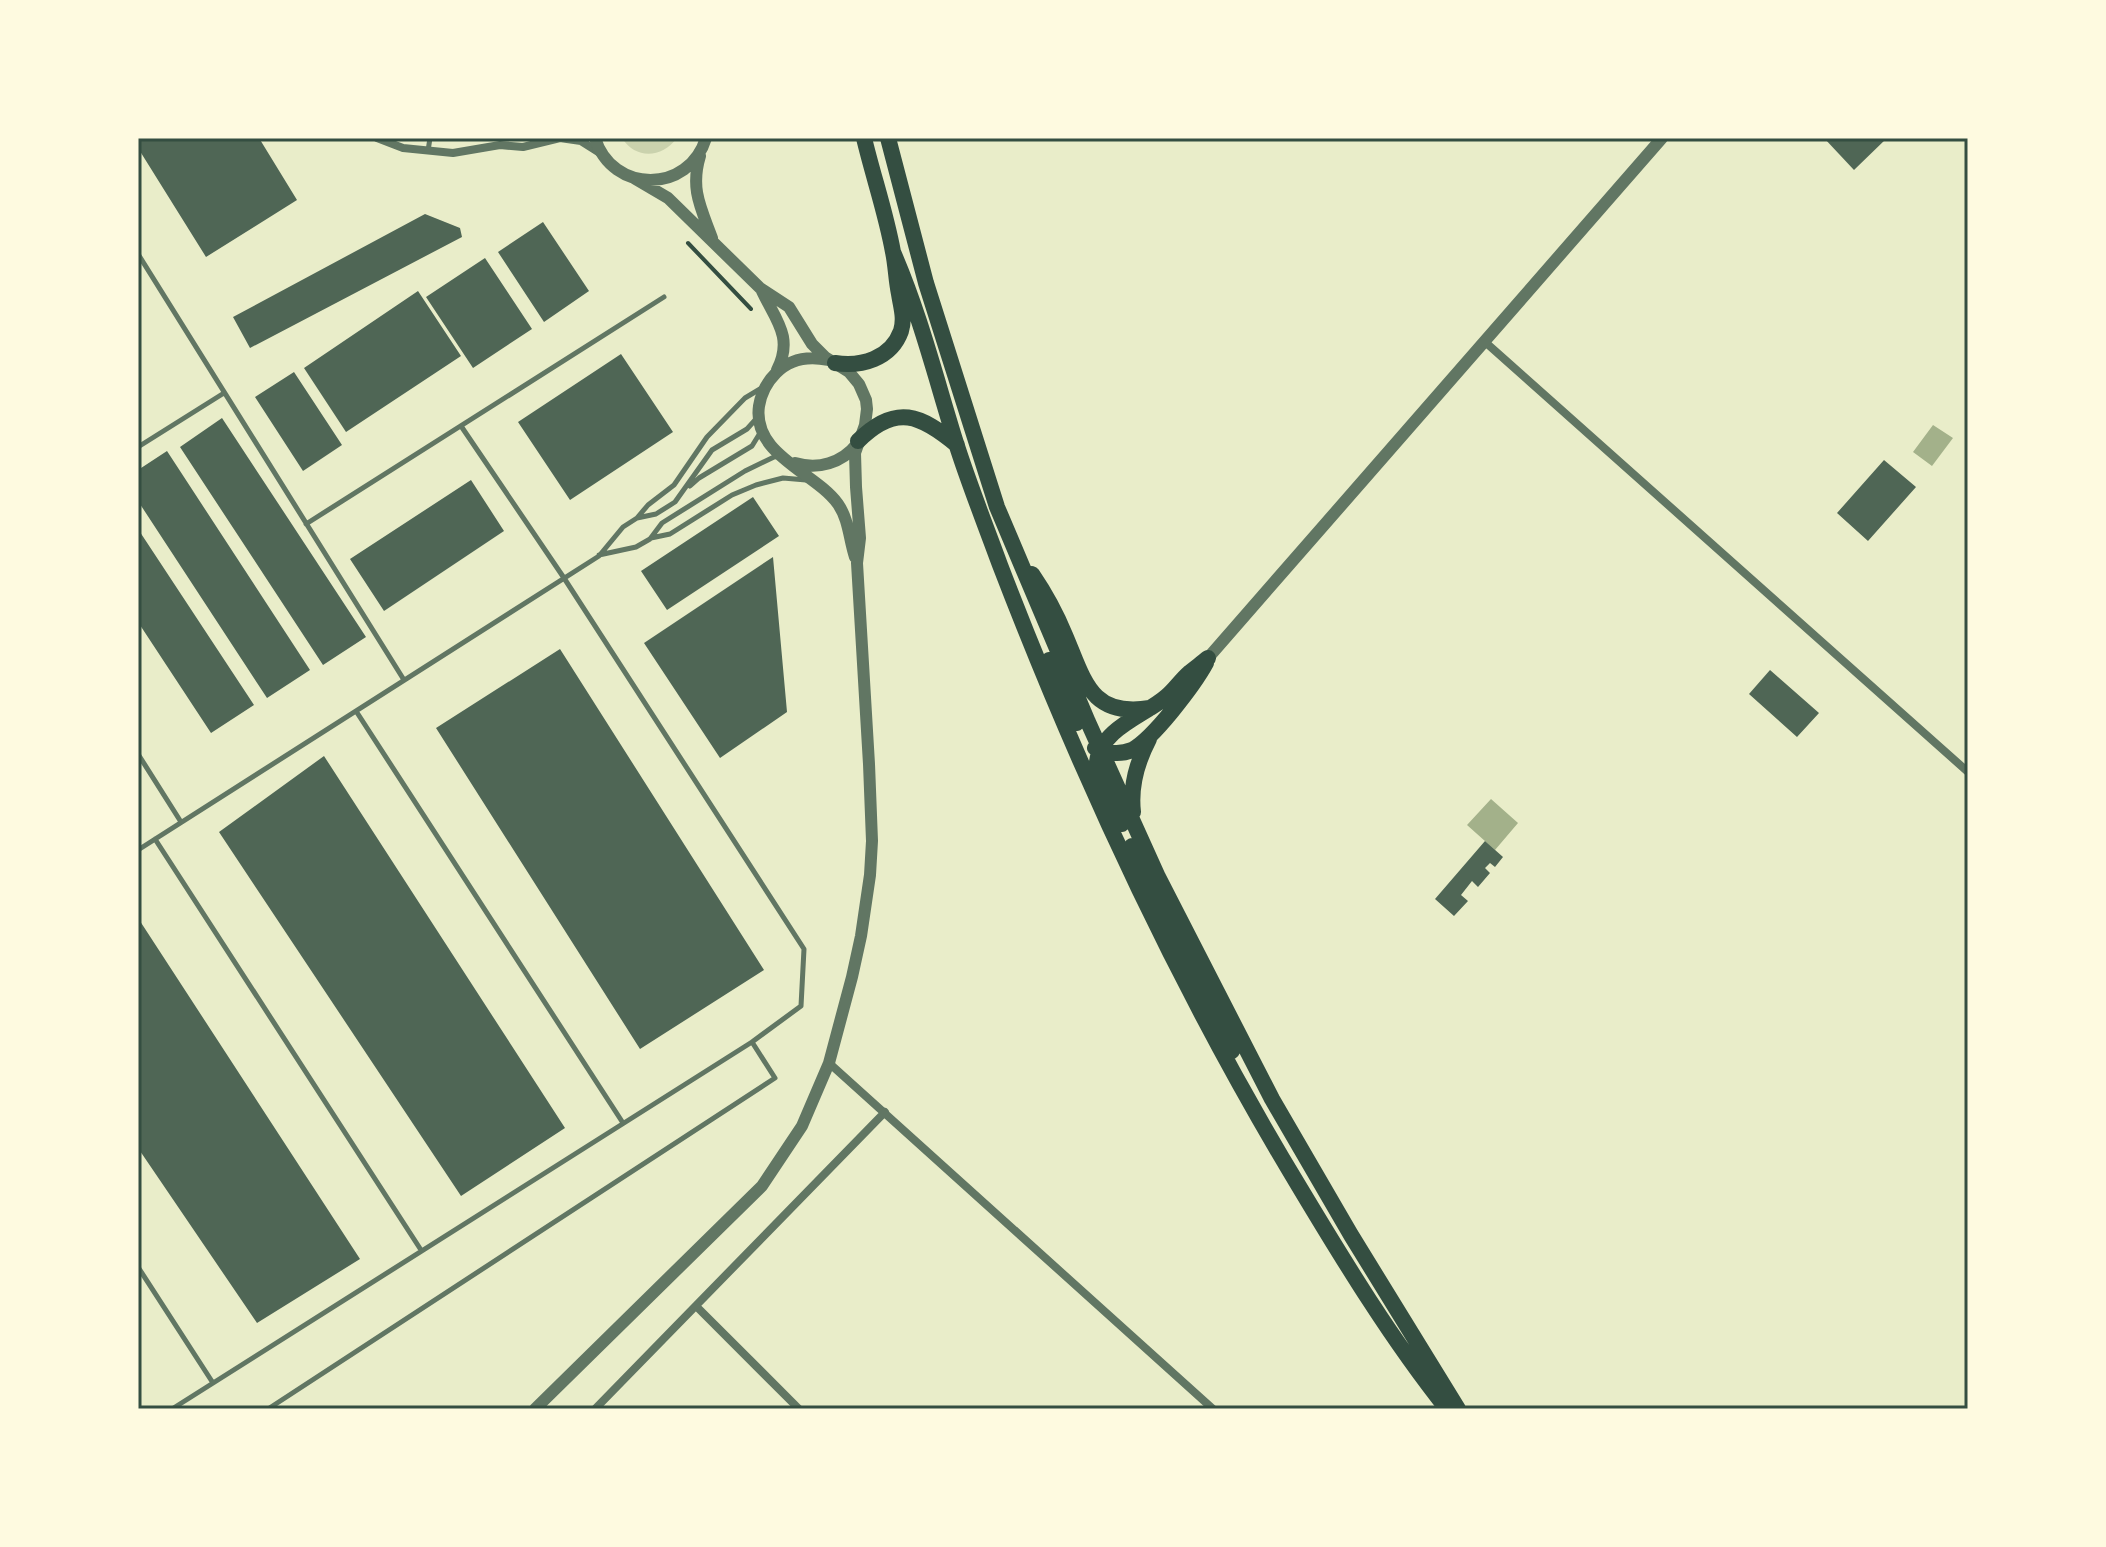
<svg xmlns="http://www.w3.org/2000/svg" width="2106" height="1547" font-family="Figtree,sans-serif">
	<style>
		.green { fill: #cad2ad }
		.water { fill: #a3b18a }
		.building { fill: #4f6655 }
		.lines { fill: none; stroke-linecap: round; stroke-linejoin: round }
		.path { stroke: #344e41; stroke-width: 4 }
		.service { stroke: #617663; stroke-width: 5 }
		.minor { stroke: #617663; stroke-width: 8 }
		.tertiary { stroke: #617663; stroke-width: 12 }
		.trunk { stroke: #344e41; stroke-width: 16 }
		.neatline { fill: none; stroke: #344e41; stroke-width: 3 }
	</style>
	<rect width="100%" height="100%" fill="#e9edc9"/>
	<path class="green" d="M 622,138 L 677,138 C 662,158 636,160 622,138 Z"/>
	<path class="water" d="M 1933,425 L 1953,438 L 1932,466 L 1913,452 Z
		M 1491,799 L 1518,823 L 1495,850 L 1467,825 Z"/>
	<path class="building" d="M 138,138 L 259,138 L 297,200 L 206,257 L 138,148 Z
		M 1824,138 L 1887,138 L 1854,170 Z
		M 425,214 L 460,228 L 462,237 L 250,348 L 233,317 Z
		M 543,222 L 589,291 L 544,322 L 498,252 Z
		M 485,258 L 532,329 L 473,368 L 426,297 Z
		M 418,291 L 461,356 L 346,432 L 304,368 Z
		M 621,354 L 673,432 L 570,500 L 518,422 Z
		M 294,372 L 342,445 L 303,471 L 255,397 Z
		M 222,418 L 366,637 L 323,665 L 180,447 Z
		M 167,451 L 310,670 L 267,698 L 138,501 L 138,470 Z
		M 1884,460 L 1916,487 L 1868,541 L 1837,513 Z
		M 471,480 L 504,531 L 384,611 L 350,559 Z
		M 753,497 L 779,536 L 667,610 L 641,571 Z
		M 138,529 L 254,705 L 211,733 L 138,622 Z
		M 773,557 L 787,712 L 720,758 L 644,643 Z
		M 560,649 L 764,970 L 640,1049 L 436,728 Z
		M 1770,670 L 1819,713 L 1797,737 L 1749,694 Z
		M 324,756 L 565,1128 L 461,1196 L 219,832 Z
		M 1485,841 L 1503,857 L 1495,867 L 1490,863 L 1485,868 L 1490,873 L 1478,887 L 1472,881 L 1461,895 L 1468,901 L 1454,916 L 1435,899 Z
		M 138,918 L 360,1259 L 257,1323 L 138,1148 Z"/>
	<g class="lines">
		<path class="path" d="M 688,243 L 751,309"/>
		<path class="service" d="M 428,151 L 430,138
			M 138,254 L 404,680
			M 461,426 L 564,578 L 804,949 L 801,1006 L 752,1042
			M 138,447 L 224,393
			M 690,486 L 699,478 L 747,449 L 752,446 L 760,433
			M 637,518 L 648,505 L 674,485 L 707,437 L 745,398 L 760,389
			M 306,524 L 664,297
			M 651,538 L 670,534 L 732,495 L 756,485 L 783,478 L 806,480
			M 599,555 L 636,547 L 650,539 L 662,523 L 745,471 L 774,457 L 780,456
			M 356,711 L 623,1123
			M 138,754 L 181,822
			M 155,839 L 421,1250
			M 138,850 L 599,556 L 623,527 L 637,518 L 656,514 L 675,502 L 712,450 L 747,429 L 756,419
			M 138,1267 L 213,1383
			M 172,1409 L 752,1042 L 775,1078 L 268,1409"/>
		<path class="minor" d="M 377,138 L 403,148 L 453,153 L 500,145 L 523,147 L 560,138 L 581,141 L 600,153
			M 1484,341 L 1968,772
			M 829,1063 L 1213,1409
			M 697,1307 L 799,1409
			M 595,1409 L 885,1112"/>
		<path class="tertiary" d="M 595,138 C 612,194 689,194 706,138
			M 700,156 C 690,189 701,208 712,238
			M 762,291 C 775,319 794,337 777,370
			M 828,360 C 809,356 790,359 776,373 C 767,382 761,394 759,406 C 752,455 815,472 838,504 C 849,520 849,539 855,557
			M 795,463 C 818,470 842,463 857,444
			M 1208,658 L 1662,138
			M 535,1409 L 762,1186 L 802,1126 L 829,1063 L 852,977 L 861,936 L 870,875 L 872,841 L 869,764 L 857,563 L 860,538 L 856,487 L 855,453 L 865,425 L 867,409 L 866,400 L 859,384 L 849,372 L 825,357 L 812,344 L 789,307 L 760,288 L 668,198 L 634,178"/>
		<path class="trunk" d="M 888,138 L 926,283 L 997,507 L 1088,722 L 1158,877 L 1272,1099 L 1351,1235 L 1458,1409
			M 893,252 C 920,314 936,379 956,443 C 969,484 985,524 1000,565 C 1083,781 1180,990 1300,1188 C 1345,1263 1392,1340 1447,1409
			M 835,363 C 861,367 891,359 901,331 C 905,318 901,307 899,294 C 896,280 896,266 893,252 C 886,213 873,176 864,138
			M 858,441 C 896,403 921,415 957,445
			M 1032,574 C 1045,593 1056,613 1065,635 C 1084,679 1090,718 1150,708
			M 1049,660 L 1077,723
			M 1095,748 C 1106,753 1120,755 1132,750 C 1153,739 1194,685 1206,663
			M 1133,812 C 1130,786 1137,762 1149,739
			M 1122,824 C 1115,809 1095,778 1097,762 C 1101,728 1146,715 1167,696 C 1175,689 1181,680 1189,673 C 1195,668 1202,663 1208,658
			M 1132,846 L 1159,905 L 1232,1051"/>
	</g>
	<rect width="2106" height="1547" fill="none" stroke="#fefae0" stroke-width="280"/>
	<rect x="140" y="140" width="1826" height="1267" class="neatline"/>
</svg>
